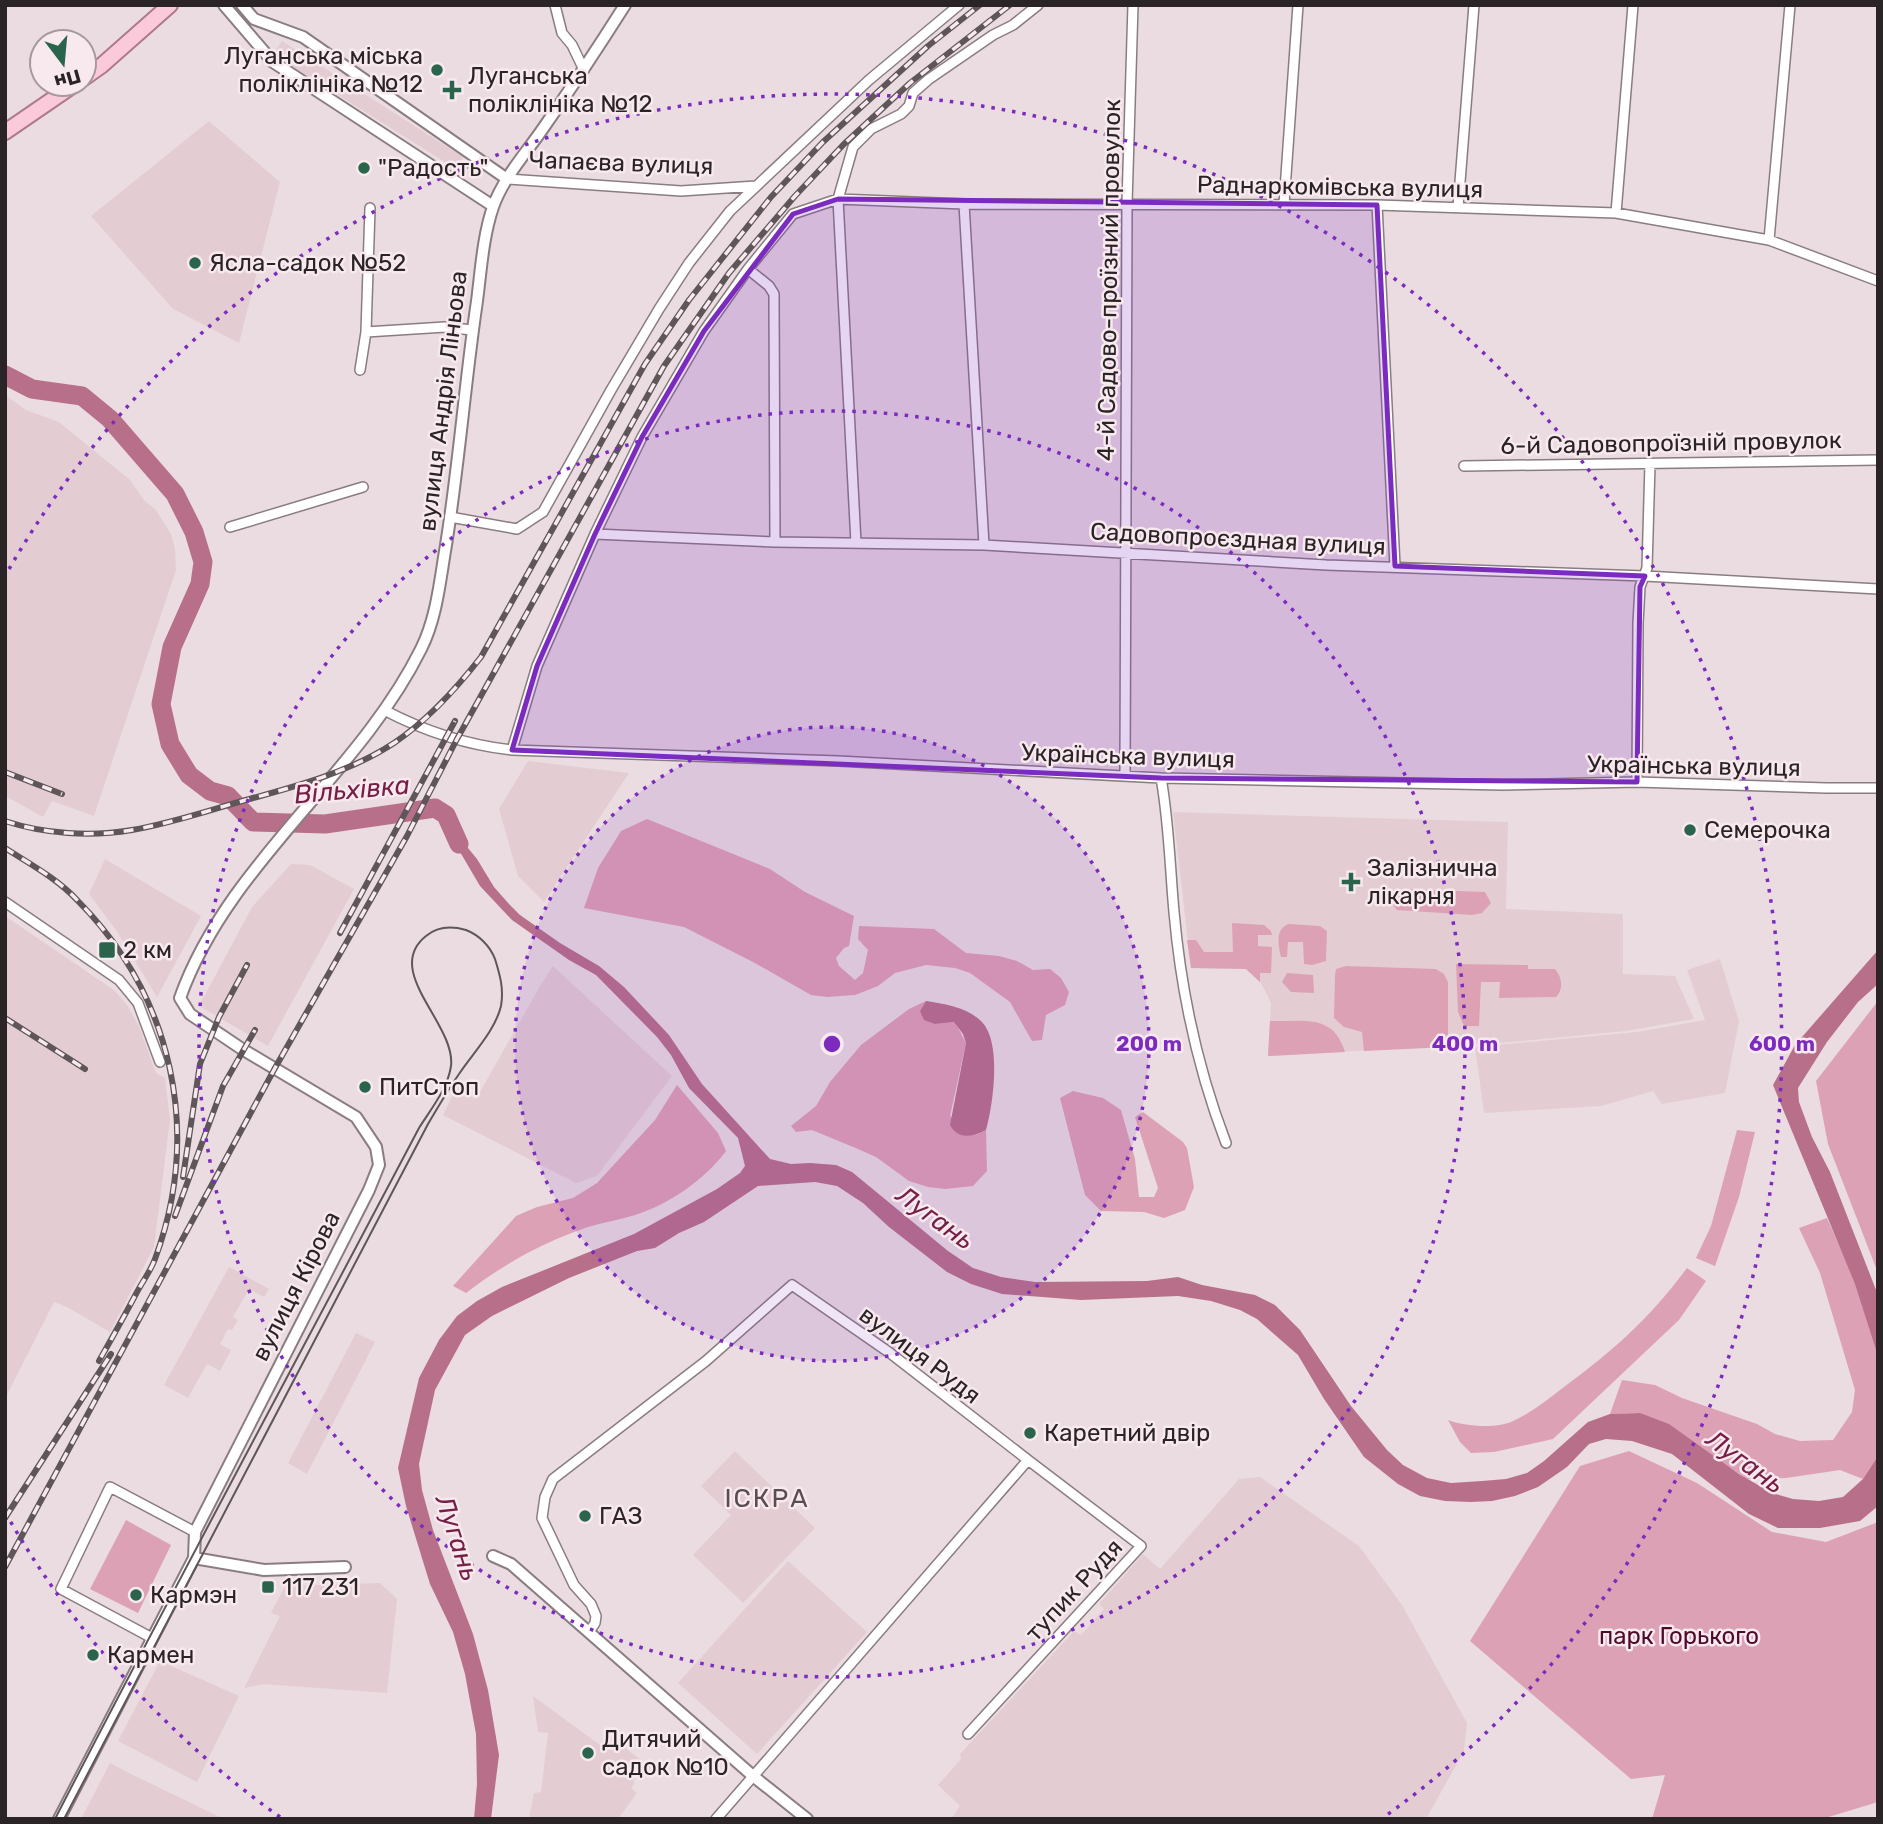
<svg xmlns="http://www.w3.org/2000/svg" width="1883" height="1824" font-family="Rubik,sans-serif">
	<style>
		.built { fill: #e3cdd3 }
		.green { fill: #dda1b6 }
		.water { fill: #b8708a }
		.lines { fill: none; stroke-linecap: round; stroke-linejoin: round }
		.river { stroke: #b8708a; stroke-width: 19 }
		.minor-casing { stroke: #8a7d81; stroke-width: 12 }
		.tertiary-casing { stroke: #8a7d81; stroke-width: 14 }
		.primary-casing { stroke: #af798c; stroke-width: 18 }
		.minor { stroke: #fff; stroke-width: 9 }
		.tertiary { stroke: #fff; stroke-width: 10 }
		.primary { stroke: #facadb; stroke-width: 14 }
		.tram { stroke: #5e5659; stroke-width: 2 }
		.rail-casing { stroke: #5e5659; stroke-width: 6 }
		.rail { stroke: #f8e9ee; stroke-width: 3.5; stroke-dasharray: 10; stroke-linecap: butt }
		.marked { fill: #7b2cbf; fill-opacity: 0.2; stroke: #7b2cbf; stroke-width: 5; stroke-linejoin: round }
		.ring { fill: none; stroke: #7b2cbf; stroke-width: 3.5; stroke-dasharray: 3.5 7 }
		.poi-dot { fill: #2b644d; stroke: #f8e9ee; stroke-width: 2.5 }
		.labels { text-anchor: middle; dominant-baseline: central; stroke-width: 5; stroke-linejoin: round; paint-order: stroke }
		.poi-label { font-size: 24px; fill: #2a2426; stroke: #f8e9ee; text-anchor: start }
		.street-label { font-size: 24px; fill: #2a2426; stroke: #f8e9ee }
		.park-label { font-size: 24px; fill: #4d0a2b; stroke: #f8e9ee }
		.water-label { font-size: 26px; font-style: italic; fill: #751e46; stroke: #f8e9ee }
		.neighbourhood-label { font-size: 26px; letter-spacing: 2px; fill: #594d51; stroke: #f8e9ee }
		.centre { fill: #7b2cbf; stroke: #f8e9ee; stroke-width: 3.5 }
		.ring-label { font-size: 21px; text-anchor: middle; font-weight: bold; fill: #7b2cbf; stroke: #f8e9ee; stroke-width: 5; stroke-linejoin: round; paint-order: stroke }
	</style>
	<rect width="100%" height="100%" fill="#eadce1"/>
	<path class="built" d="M 282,41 L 463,157 L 456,169 L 273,54 Z
		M 209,121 L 280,182 L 239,343 L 173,309 L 91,216 Z
		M 5,395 L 26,410 L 59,422 L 130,480 L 144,500 L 156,510 L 171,534 L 175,549 L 176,570 L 94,816 L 52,801 L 43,817 L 7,797 L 5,798 Z
		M 528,761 L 629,773 L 544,902 L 518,876 L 499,809 Z
		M 1173,812 L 1508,822 L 1506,909 L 1623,914 L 1623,974 L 1675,976 L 1694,1019 L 1626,1031 L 1511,1042 L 1268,1056 L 1271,1003 L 1261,983 L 1246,969 L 1191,968 Z
		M 105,859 L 201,916 L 157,997 L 116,930 L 89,894 Z
		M 291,864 L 310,865 L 354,889 L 268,1046 L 199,1006 L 252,907 Z
		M 5,916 L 114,990 L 127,1005 L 139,1026 L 156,1073 L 165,1078 L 170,1120 L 154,1247 L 110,1332 L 67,1307 L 54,1302 L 5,1399 Z
		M 1720,959 L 1739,1021 L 1725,1093 L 1662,1104 L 1653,1091 L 1601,1106 L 1484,1113 L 1475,1047 L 1637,1032 L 1705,1020 L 1687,970 Z
		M 553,966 L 672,1076 L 597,1176 L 576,1183 L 443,1115 L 456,1088 L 476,1099 L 540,986 Z
		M 229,1267 L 269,1289 L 264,1297 L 249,1289 L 233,1317 L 238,1320 L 232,1330 L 228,1329 L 220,1344 L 231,1350 L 220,1371 L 207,1364 L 188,1398 L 164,1385 Z
		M 356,1333 L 375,1342 L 307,1474 L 288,1463 Z
		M 735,1451 L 815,1528 L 743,1603 L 693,1555 L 731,1515 L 701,1486 Z
		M 1260,1477 L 1359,1546 L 1402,1605 L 1467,1723 L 1464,1751 L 1426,1819 L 951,1819 L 960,1806 L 938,1785 L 961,1759 L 960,1754 L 1074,1631 L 1081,1635 L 1104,1609 L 1099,1604 L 1143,1554 L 1160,1569 L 1239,1479 Z
		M 788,1561 L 867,1632 L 757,1754 L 678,1683 Z
		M 380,1583 L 397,1599 L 387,1693 L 263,1684 L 244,1688 L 280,1616 L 271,1613 L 285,1586 Z
		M 160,1661 L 239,1696 L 197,1782 L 118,1741 Z
		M 533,1696 L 600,1745 L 609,1735 L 651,1768 L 633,1771 L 634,1784 L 631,1788 L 637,1793 L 618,1819 L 529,1819 L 534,1793 L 541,1792 L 548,1733 L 538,1732 Z
		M 110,1763 L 131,1774 L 224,1819 L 81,1819 Z"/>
	<path class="green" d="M 647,819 L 770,869 L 805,892 L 854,916 L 849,946 L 844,948 L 836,958 L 839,966 L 855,980 L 863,973 L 868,950 L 858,939 L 859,926 L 934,929 L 966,953 L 999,956 L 1017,961 L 1033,970 L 1050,969 L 1061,978 L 1069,992 L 1065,1005 L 1046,1015 L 1042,1040 L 1032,1041 L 1010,1002 L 970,973 L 955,968 L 926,965 L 895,973 L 878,986 L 855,995 L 827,997 L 811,995 L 753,962 L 684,927 L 584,908 L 598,868 L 621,831 Z
		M 1403,889 L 1485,892 L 1491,903 L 1482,913 L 1472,915 L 1397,910 L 1393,905 L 1393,898 Z
		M 1232,923 L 1264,925 L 1271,931 L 1272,935 L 1258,935 L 1258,946 L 1272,947 L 1271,973 L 1260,973 L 1260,982 L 1246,969 L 1191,968 L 1187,940 L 1196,940 L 1204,952 L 1233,952 Z
		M 1289,924 L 1320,926 L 1327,931 L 1326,961 L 1312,965 L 1304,964 L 1303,942 L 1288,942 L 1287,957 L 1281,957 C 1278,945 1275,928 1289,924 Z
		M 1456,964 L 1528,965 L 1528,969 L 1555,969 C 1562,977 1564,989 1556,997 L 1499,998 L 1500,982 L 1481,982 L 1479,1026 L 1464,1026 L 1458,1012 Z
		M 1346,966 L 1436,969 L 1444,974 L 1448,982 L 1448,1047 L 1364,1051 L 1362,1032 L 1344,1027 L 1334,1018 L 1335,975 L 1336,969 Z
		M 1287,973 L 1313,975 L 1314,993 L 1291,992 L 1282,982 Z
		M 926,1001 L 920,1011 L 935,1024 L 955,1022 L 966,1043 L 950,1116 L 976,1135 L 986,1130 L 987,1171 L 973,1186 L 945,1189 L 928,1187 L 909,1181 L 876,1157 L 858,1149 L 812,1130 L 796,1132 L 791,1126 L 816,1106 L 830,1082 L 861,1045 L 909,1009 Z
		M 1878,1001 L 1878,1273 L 1828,1144 L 1816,1081 Z
		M 1270,1021 C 1304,1022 1333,1013 1345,1052 L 1268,1056 Z
		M 677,1085 L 718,1133 L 726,1151 C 704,1180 670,1204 635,1215 C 620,1220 604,1222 588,1227 C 540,1244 507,1262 466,1293 L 453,1286 L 516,1216 L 537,1207 L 573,1198 L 597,1183 L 655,1120 Z
		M 1073,1091 L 1103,1098 L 1121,1110 L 1135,1159 L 1139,1197 L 1154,1197 L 1158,1188 L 1135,1117 L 1143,1112 L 1183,1142 L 1187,1148 L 1194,1187 L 1185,1210 L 1164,1218 L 1144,1212 L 1101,1211 L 1085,1195 L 1060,1098 Z
		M 1737,1130 L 1755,1132 L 1739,1197 L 1715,1266 L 1696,1258 L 1711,1226 Z
		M 1827,1218 L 1857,1285 L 1878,1355 L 1878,1456 L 1863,1479 L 1840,1470 L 1786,1478 L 1748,1479 L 1640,1413 L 1610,1414 L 1622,1380 L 1655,1385 L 1682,1398 L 1757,1424 L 1775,1434 L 1800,1441 L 1833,1440 L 1852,1412 L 1855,1390 L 1820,1273 L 1799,1228 Z
		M 1687,1268 L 1706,1281 L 1679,1320 L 1553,1439 L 1494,1452 L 1471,1453 L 1460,1442 L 1448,1420 C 1463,1426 1494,1429 1511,1422 C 1530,1414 1547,1400 1564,1387 C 1613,1351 1651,1317 1687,1268 Z
		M 1629,1451 L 1697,1483 L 1772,1532 L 1826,1542 L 1878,1522 L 1878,1802 L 1822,1819 L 1652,1819 L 1665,1775 L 1631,1779 L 1470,1641 L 1580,1466 Z
		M 126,1520 L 171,1545 L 138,1613 L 90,1589 Z"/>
	<path class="water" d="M 452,821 L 459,837 L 477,859 L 494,887 L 509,904 L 520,915 L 560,943 L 599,966 L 624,987 L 669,1035 L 702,1084 L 770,1159 L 791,1164 L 810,1163 L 836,1165 L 852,1172 L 948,1251 L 973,1268 L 1001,1277 L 1035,1282 L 1147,1281 L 1178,1277 L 1202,1285 L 1255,1295 L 1275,1305 L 1300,1330 L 1351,1406 L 1387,1450 L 1403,1465 L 1427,1478 L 1451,1483 L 1482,1481 L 1506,1479 L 1527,1473 L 1544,1461 L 1588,1422 L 1610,1414 L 1640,1413 L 1669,1424 L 1739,1474 L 1772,1493 L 1793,1499 L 1819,1501 L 1843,1497 L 1863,1479 L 1878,1456 L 1878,1506 L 1860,1521 L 1820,1528 L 1778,1528 L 1749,1514 L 1672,1454 L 1632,1441 L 1606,1439 L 1589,1444 L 1567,1467 L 1538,1487 L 1515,1496 L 1492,1501 L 1471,1502 L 1445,1501 L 1420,1496 L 1398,1484 L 1364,1457 L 1324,1399 L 1298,1355 L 1257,1319 L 1240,1310 L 1211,1301 L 1178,1296 L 1081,1300 L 1002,1294 L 971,1284 L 947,1272 L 889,1227 L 863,1203 L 837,1186 L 815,1182 L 758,1186 L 704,1222 L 679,1233 L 655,1248 L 637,1251 L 569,1278 L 492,1316 L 465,1335 L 435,1390 L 419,1464 L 422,1490 L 433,1530 L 473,1634 L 488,1690 L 499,1755 L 491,1819 L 474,1819 L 477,1784 L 476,1734 L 465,1674 L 453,1632 L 430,1584 L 406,1506 L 398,1468 L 419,1378 L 439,1340 L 457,1316 L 477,1301 L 502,1287 L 634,1234 L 717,1189 L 740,1173 L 745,1166 L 738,1138 L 689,1088 L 671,1055 L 657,1037 L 596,975 L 569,960 L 512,920 L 480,886 L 443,823 Z
		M 1878,950 L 1878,984 L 1858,1002 L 1827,1042 L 1798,1088 L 1799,1102 L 1812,1137 L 1830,1172 L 1878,1295 L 1878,1356 L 1855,1284 L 1773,1085 L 1795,1045 Z
		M 926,1001 C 945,1004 967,1007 982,1022 C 1002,1043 993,1105 986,1130 C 973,1137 958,1140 950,1125 L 966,1043 L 963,1034 L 954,1022 L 935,1024 L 924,1020 L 920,1011 Z"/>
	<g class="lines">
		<path class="river" d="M 5,375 L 32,389 L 82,396 L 110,419 L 175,494 L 194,532 L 203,562 L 200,584 L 172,647 L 161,704 L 170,744 L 189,775 L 210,791 L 228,796 L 253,822 L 325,824 L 435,808 L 446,815 L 459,844"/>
		<g class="minor-casing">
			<path id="minor" d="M 555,5 L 562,33 L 572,45 L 584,70
				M 507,179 L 681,191 L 756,186
				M 964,204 L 984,545
				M 1284,204 L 1298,5
				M 1377,205 L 1395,566
				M 1458,207 L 1474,5
				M 1616,213 L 1633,5
				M 1769,240 L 1790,5
				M 748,269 L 769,286 L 774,294 L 775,542
				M 366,332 L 445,327 L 472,330
				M 360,370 L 366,332 L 370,208
				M 1464,466 L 1878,460
				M 450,517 L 517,529 L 543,512 L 611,390 L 659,309 L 689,263 L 730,211 L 869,80 L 959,5
				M 230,527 L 363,487
				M 595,534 L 775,542 L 984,545 L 1326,565 L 1645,576 L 1878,589
				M 856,543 L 838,199 L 853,147 L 871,129 L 901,114 L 909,106 L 913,93 L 929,79 L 993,35 L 1013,25 L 1038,5
				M 384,710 C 424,731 466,745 512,750 L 838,761 L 1161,778 L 1502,785 L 1637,782 L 1826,788 L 1878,788
				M 512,750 L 537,666 L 595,534 L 642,437 L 704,331 L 748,269 L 793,214 L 838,199 L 964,204 L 1377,205 L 1616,213 L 1769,240 L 1878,281
				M 1125,776 L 1127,203 L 1133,5
				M 1161,778 C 1169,822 1170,868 1174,912 C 1181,991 1198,1070 1226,1143
				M 1637,782 L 1638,623 L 1640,587 L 1647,568 L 1650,464
				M 5,902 L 119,980 L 138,1003 L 160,1062
				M 589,1632 L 595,1623 L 596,1616 L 591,1604 L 574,1585 L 542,1518 L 545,1497 L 553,1479 L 706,1361 L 792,1285 L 890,1353 L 1028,1460 L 716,1819
				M 152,1638 L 61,1589 L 110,1487 L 195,1532
				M 968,1734 L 1141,1546 L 1028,1460"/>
		</g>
		<g class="tertiary-casing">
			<path id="tertiary" d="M 224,5 L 273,62 L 493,206
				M 242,5 L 254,19 L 303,37 L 507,179
				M 493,1556 L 511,1564 L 753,1776 L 807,1819
				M 194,1558 L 264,1570 L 345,1567
				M 59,1819 L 194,1558 L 195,1532 L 369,1190 L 379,1165 L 376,1147 L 356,1117 L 242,1049 L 190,1014 L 180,998 C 228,863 358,776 421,649 C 437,617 440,580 446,545 C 459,464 465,382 477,301 C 481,270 483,236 493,207 C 503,178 527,152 544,127 C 572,87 599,46 625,5"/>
		</g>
		<g class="primary-casing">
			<path id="primary" d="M 84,78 L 101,66 L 170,5
				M 5,132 L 75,84"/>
		</g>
		<use href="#minor" class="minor"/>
		<use href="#tertiary" class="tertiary"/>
		<use href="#primary" class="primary"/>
		<path class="tram" d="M 55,1819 C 174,1587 298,1358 419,1128 C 431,1109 448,1088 451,1066 C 456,1024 382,971 426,936 C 438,926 452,926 466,930 C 479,935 490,946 495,959 C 500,975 504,989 501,1006 C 495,1031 473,1053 459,1074 C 448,1090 438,1107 428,1124 L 64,1819"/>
		<g class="rail-casing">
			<path id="rail" d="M 5,772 L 62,794
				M 5,821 C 44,834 91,837 132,830 C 167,824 201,813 235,803 C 289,788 347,774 394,743 C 428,720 456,689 481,657 L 645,364 L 689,300 L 771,197 L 823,142 L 928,46 L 980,5
				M 5,848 C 30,864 58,879 78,901 C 173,997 202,1132 155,1259 C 151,1270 143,1281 137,1292 C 125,1315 112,1338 99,1361
				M 340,933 L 455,721
				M 5,1018 L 85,1069
				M 183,1177 L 200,1064 L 219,1017 L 247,965
				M 175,1216 L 223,1086 L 255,1030
				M 5,1518 L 111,1354
				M 5,1567 L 275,1068 L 407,836 L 457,739 L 664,366 L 729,273 L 795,196 L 844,144 L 910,83 L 1010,5"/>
		</g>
		<use href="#rail" class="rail"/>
	</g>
	<path class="marked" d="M 838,199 L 1377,205 L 1395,566 L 1645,576 L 1640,587 L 1637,782 L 1161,778 L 512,750 L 537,666 L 595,534 L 642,437 L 704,331 L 793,214 Z"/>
	<circle cx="832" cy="1044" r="317" fill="#7b2cbf" fill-opacity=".12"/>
	<g class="ring">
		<circle cx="832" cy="1044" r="317"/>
		<circle cx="832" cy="1044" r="633"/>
		<path d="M280 1817A950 950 0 0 1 9 1519M9 569A950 950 0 1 1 1384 1817"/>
	</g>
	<g class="poi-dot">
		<circle cx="437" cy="70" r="7"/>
		<path d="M448.5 79.5h7v7h7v7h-7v7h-7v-7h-7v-7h7z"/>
		<circle cx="364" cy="168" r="7"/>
		<circle cx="195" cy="263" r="7"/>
		<circle cx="1690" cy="830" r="7"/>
		<path d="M1347.5 871.5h7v7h7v7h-7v7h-7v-7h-7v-7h7z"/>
		<rect x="98" y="941" width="18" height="18" rx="3.5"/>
		<circle cx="365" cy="1087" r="7"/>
		<circle cx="1030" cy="1433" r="7"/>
		<circle cx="585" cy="1516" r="7"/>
		<rect x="261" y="1580" width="14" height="14" rx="3.5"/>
		<circle cx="136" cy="1595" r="7"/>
		<circle cx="93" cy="1655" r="7"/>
		<circle cx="588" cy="1753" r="7"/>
	</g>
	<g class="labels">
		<g class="poi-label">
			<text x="423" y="56" text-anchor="end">Луганська міська<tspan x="423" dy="28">поліклініка №12</tspan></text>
			<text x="468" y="76">Луганська<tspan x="468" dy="28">поліклініка №12</tspan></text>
			<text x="378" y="168">"Радость"</text>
			<text x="209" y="263">Ясла-садок №52</text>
			<text x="1704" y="830">Семерочка</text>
			<text x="1367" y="868">Залізнична<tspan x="1367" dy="28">лікарня</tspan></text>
			<text x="123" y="950">2 км</text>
			<text x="379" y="1087">ПитСтоп</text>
			<text x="1044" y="1433">Каретний двір</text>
			<text x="599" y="1516">ГАЗ</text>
			<text x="282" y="1587">117 231</text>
			<text x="150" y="1595">Кармэн</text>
			<text x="107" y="1655">Кармен</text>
			<text x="602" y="1739">Дитячий<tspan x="602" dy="28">садок №10</tspan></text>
		</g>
		<g class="street-label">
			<text transform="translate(621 163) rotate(2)">Чапаєва вулиця</text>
			<text transform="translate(1340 187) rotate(1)">Раднаркомівська вулиця</text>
			<text transform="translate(1109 280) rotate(-89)">4-й Садово-проїзний провулок</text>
			<text transform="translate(443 401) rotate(-83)">вулиця Андрія Ліньова</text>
			<text transform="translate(1671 443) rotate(-1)">6-й Садовопроїзній провулок</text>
			<text transform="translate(1238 539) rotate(3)">Садовопроєздная вулиця</text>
			<text transform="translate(1128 756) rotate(2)">Українська вулиця</text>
			<text transform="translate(1694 766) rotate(1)">Українська вулиця</text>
			<text transform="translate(296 1286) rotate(-63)">вулиця Кірова</text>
			<text transform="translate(920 1355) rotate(37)">вулиця Рудя</text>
			<text transform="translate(1074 1590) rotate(-47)">тупик Рудя</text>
		</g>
		<g class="park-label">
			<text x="1679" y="1636">парк Горького</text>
		</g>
		<g class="water-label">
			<text transform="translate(352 790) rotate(-5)">Вільхівка</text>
			<text transform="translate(935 1218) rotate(36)">Лугань</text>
			<text transform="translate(1745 1462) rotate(36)">Лугань</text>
			<text transform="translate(457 1538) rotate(72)">Лугань</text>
		</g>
		<g class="neighbourhood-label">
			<text x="767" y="1498">ІСКРА</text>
		</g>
	</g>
	<circle cx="832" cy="1044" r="10" class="centre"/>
	<g class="ring-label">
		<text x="1149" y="1051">200 m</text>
		<text x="1465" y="1051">400 m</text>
		<text x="1782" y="1051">600 m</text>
	</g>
	<rect width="1883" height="1824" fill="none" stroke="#2a2426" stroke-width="14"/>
	<g transform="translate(63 63) rotate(164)"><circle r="33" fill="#f8e9ee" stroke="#a69a9e" stroke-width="2"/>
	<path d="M0-5L12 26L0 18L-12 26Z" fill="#2b644d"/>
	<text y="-10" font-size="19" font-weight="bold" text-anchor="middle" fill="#2a2426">Пн</text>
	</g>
</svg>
